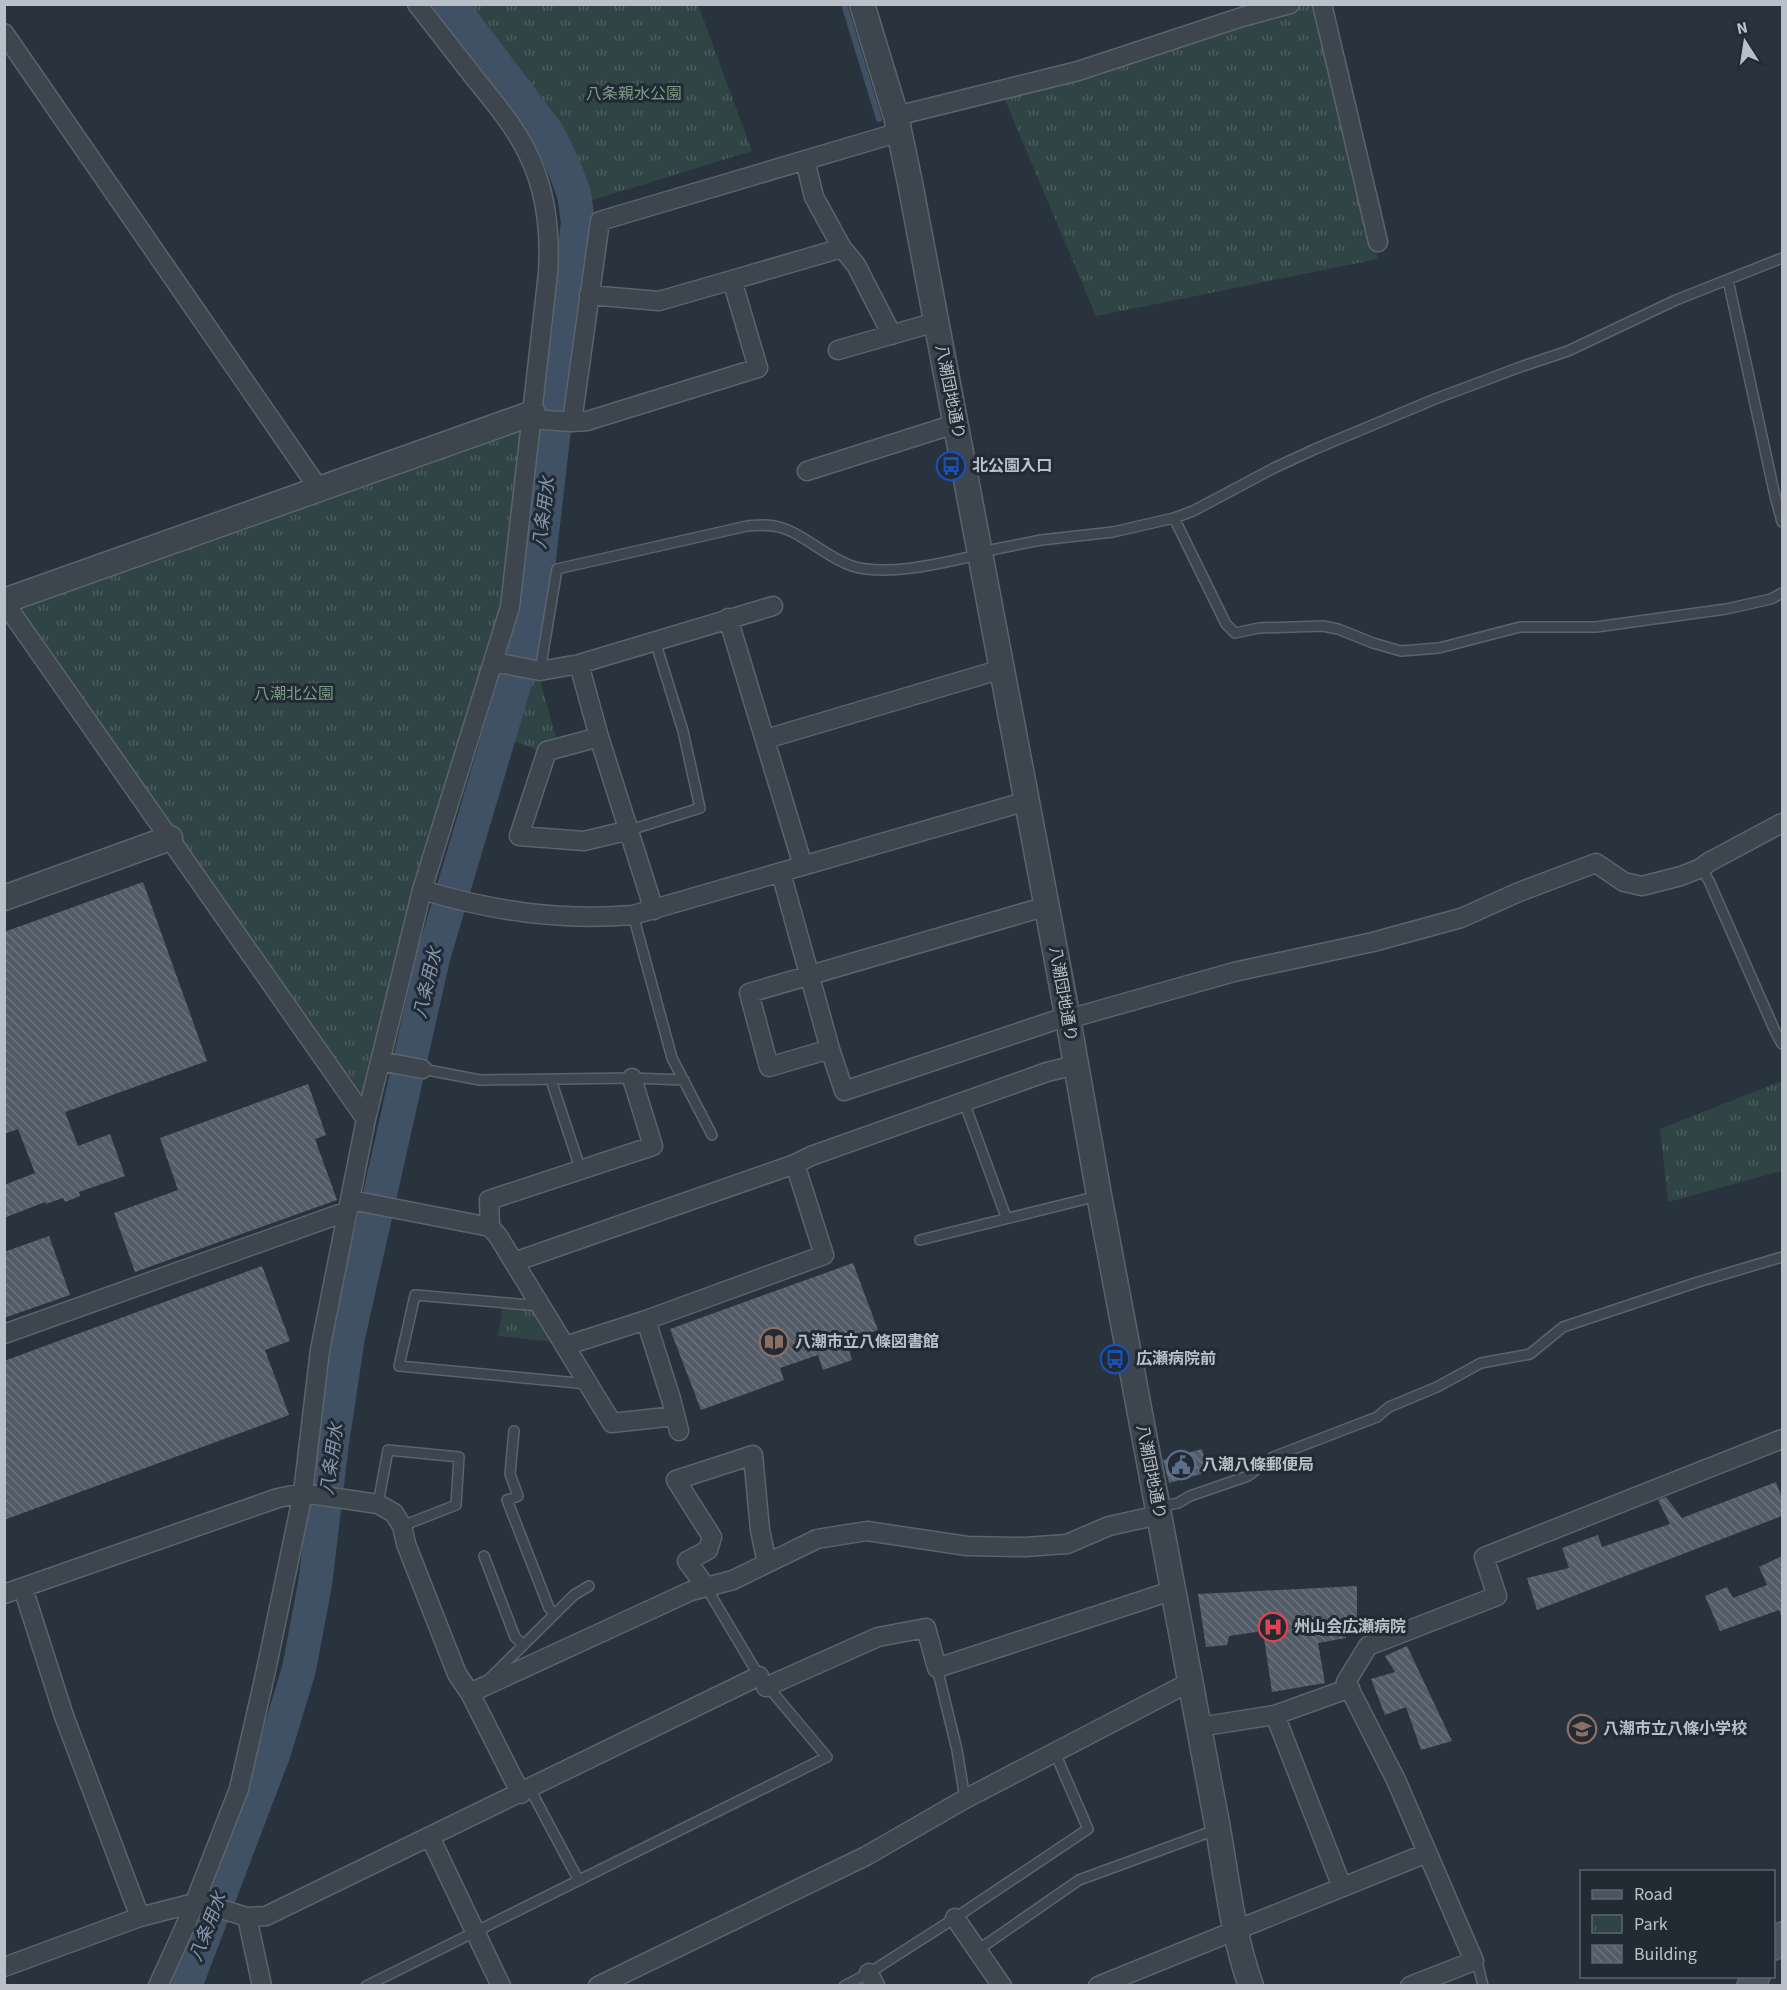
<svg xmlns="http://www.w3.org/2000/svg" width="1787" height="1990" font-family="'Source Sans 3','Noto Sans JP',sans-serif">
	<style>
		.park { fill: url(#park-tufts) }
		.lines { fill: none; stroke-linecap: round; stroke-linejoin: round }
		.stream { stroke: #415165; stroke-width: 6 }
		.river { stroke: #415165; stroke-width: 34 }
		.building { fill: url(#building-back-hatch) }
		.service-casing { stroke: #5b636c; stroke-width: 12 }
		.minor-casing { stroke: #5b636c; stroke-width: 21 }
		.tertiary-casing { stroke: #5b636c; stroke-width: 27 }
		.secondary-casing { stroke: #5b636c; stroke-width: 30 }
		.service { stroke: #3d454f; stroke-width: 9 }
		.minor { stroke: #3d454f; stroke-width: 18 }
		.tertiary { stroke: #3d454f; stroke-width: 24 }
		.secondary { stroke: #4c5461; stroke-width: 27 }
		.labels { text-anchor: middle; dominant-baseline: central; stroke-width: 6; stroke-linejoin: round; paint-order: stroke }
		.park-label { font-size: 16px; fill: #7b9c83; stroke: #222a34 }
		.street-label { font-size: 16px; fill: #bac0c9; stroke: #222a34 }
		.poi-label { font-size: 16px; font-weight: bold; fill: #bac0c9; stroke: #222a34; text-anchor: start }
		.water-label { font-size: 18px; font-style: italic; fill: #8597ac; stroke: #222a34 }
	</style>
	<defs>
		<pattern id="park-tufts" width="24" height="20" patternUnits="userSpaceOnUse" patternTransform="scale(1.5)"><rect width="24" height="20" fill="#314445"/><path d="M3 7l-1-3M5 7V3M7 7l1-3M15 17l-1-3M17 17v-4M19 17l1-3" fill="none" stroke="#4d5d5e"/></pattern>
		<pattern id="building-back-hatch" width="6" height="6" patternUnits="userSpaceOnUse" patternTransform="scale(1.5)"><rect width="6" height="6" fill="#535c69"/><path d="M-1 5l2 2M0 0l6 6M5-1l2 2" fill="none" stroke="#6a727d"/></pattern>
	</defs>
	<rect width="100%" height="100%" fill="#29333e"/>
	<path class="park" d="M 457,5 L 698,5 L 752,151 L 583,203 L 552,131 Z
		M 1305,5 L 1318,5 L 1378,259 L 1096,316 L 1003,95 Z
		M 525,424 L 503,608 L 365,1103 L 9,604 Z
		M 520,670 L 538,673 L 560,752 L 548,754 L 502,737 Z
		M 1782,1081 L 1782,1171 L 1668,1202 L 1660,1129 Z
		M 503,1306 L 532,1309 L 554,1342 L 498,1336 Z"/>
	<g class="lines">
		<path class="stream" d="M 844,4 L 879,119"/>
		<path class="river" d="M 185,1986 L 274,1752 L 299,1669 L 315,1584 L 332,1443 L 348,1337 L 433,958 L 531,628 L 578,222 L 574,194 L 564,167 L 548,134 L 450,4"/>
	</g>
	<path class="building" d="M 143,882 L 207,1061 L 65,1112 L 78,1146 L 110,1134 L 125,1176 L 79,1192 L 80,1196 L 65,1202 L 63,1198 L 46,1204 L 45,1202 L 4,1218 L 4,1185 L 35,1173 L 18,1129 L 4,1134 L 4,932 Z
		M 308,1084 L 326,1135 L 315,1139 L 337,1200 L 135,1272 L 114,1213 L 178,1190 L 160,1138 Z
		M 49,1236 L 70,1295 L 4,1318 L 4,1252 Z
		M 853,1263 L 878,1330 L 846,1341 L 852,1360 L 823,1370 L 818,1355 L 780,1368 L 784,1380 L 701,1410 L 670,1329 Z
		M 262,1266 L 290,1341 L 265,1350 L 289,1415 L 4,1520 L 4,1361 Z
		M 1202,1449 L 1208,1472 L 1169,1483 L 1163,1460 Z
		M 1776,1482 L 1782,1498 L 1782,1516 L 1537,1610 L 1527,1578 L 1569,1568 L 1562,1548 L 1598,1535 L 1602,1547 L 1670,1524 L 1658,1500 L 1666,1497 L 1682,1518 Z
		M 1782,1556 L 1782,1618 L 1779,1610 L 1720,1631 L 1705,1596 L 1727,1587 L 1733,1598 L 1767,1585 L 1759,1567 Z
		M 1357,1586 L 1357,1625 L 1345,1628 L 1346,1638 L 1318,1643 L 1325,1683 L 1272,1692 L 1263,1631 L 1229,1636 L 1227,1645 L 1206,1647 L 1198,1594 Z
		M 1407,1646 L 1452,1741 L 1421,1750 L 1406,1707 L 1385,1715 L 1371,1679 L 1395,1672 L 1385,1656 Z"/>
	<g class="lines">
		<g class="service-casing">
			<path id="service" d="M 1728,280 L 1775,496 L 1782,522
				M 1174,518 L 1226,624 L 1235,633 L 1259,628 L 1323,626 L 1338,629 L 1373,643 L 1401,651 L 1439,648 L 1520,627 L 1596,627 L 1726,609 L 1771,599 L 1782,593
				M 981,552 L 1041,540 L 1113,532 L 1174,518 L 1193,511 L 1274,468 L 1315,449 L 1435,399 L 1523,366 L 1568,351 L 1676,300 L 1782,258
				M 540,671 L 557,569 L 747,526 C 758,525 769,524 779,527 C 805,534 825,557 852,566 C 888,577 942,563 978,555
				M 630,830 L 700,808 L 683,731 L 655,641
				M 1701,868 L 1709,881 L 1775,1031 L 1782,1044
				M 633,915 L 672,1058 L 712,1135
				M 422,1069 L 480,1080 L 632,1078 L 684,1080
				M 551,1080 L 581,1171
				M 964,1102 L 1006,1217
				M 920,1240 L 1098,1196
				M 541,1306 L 415,1295 L 399,1366 L 588,1384
				M 514,1431 L 510,1474 L 518,1496 L 507,1500 L 549,1608 L 555,1614
				M 378,1504 L 388,1450 L 459,1457 L 456,1505 L 402,1526
				M 1159,1507 L 1178,1503 L 1190,1496 L 1248,1476 L 1273,1457 L 1377,1417 L 1389,1407 L 1437,1387 L 1481,1363 L 1530,1354 L 1563,1327 L 1698,1282 L 1782,1257
				M 484,1556 L 515,1637 L 523,1645
				M 937,1668 L 957,1750 L 965,1799
				M 490,1678 L 574,1595 L 589,1586
				M 530,1789 L 578,1879
				M 978,1950 L 1079,1880 L 1218,1829
				M 1474,1961 L 1477,1961 L 1483,1986
				M 366,1986 L 827,1757 L 759,1676 L 706,1587
				M 844,1986 L 869,1973 L 955,1918 L 1088,1829 L 1055,1753"/>
		</g>
		<g class="minor-casing">
			<path id="minor" d="M 1322,4 L 1378,242
				M 4,33 L 319,489
				M 896,116 L 1078,71 L 1242,17 L 1290,4
				M 805,160 L 814,197 L 842,248 L 856,265 L 892,335
				M 589,295 L 659,301 L 732,280
				M 838,350 L 936,322
				M 532,419 L 572,422 L 587,421 L 758,368 L 732,280 L 842,248
				M 572,422 L 600,221 L 900,132
				M 807,471 L 955,424
				M 4,602 L 366,1119
				M 728,618 L 803,866
				M 494,662 L 540,671 L 579,664 L 773,606
				M 579,664 L 599,737 L 654,910
				M 599,737 L 547,751 L 519,836 L 584,841 L 630,830
				M 766,739 L 1002,669
				M 781,873 L 830,1049 L 844,1091 L 1053,1021 L 1068,1018
				M 422,890 C 493,911 559,921 633,915 L 1027,801
				M 1068,1019 L 1234,972 L 1373,942 L 1461,918 L 1519,892 L 1596,863 L 1624,882 L 1642,886 L 1681,876 L 1701,868 L 1709,862 L 1782,823
				M 830,1049 L 769,1067 L 749,993 L 1047,906
				M 380,1061 L 422,1069
				M 351,1200 L 490,1227 L 498,1236 L 612,1423 L 675,1416
				M 490,1227 L 489,1200 L 653,1146 L 632,1078
				M 514,1262 L 795,1164 L 811,1156 L 1047,1072 L 1076,1065
				M 646,1320 L 671,1399 L 679,1431
				M 4,1334 L 348,1211
				M 565,1346 L 646,1320 L 824,1255 L 795,1164
				M 706,1587 L 687,1561 L 708,1550 L 712,1537 L 676,1480 L 753,1455 L 760,1530 L 767,1563
				M 23,1588 L 64,1716 L 140,1917
				M 4,1594 L 278,1498 L 303,1493 L 378,1504 L 394,1513 L 402,1526 L 406,1544 L 457,1674 L 470,1693 L 521,1794
				M 766,1687 L 878,1637 L 926,1628 L 937,1668 L 1174,1590
				M 470,1693 L 691,1591 L 733,1580 L 817,1539 L 867,1531 L 967,1546 L 1025,1547 L 1067,1544 L 1109,1526 L 1159,1515
				M 1275,1715 L 1342,1887
				M 1199,1727 L 1275,1715 L 1350,1688
				M 430,1837 L 501,1986
				M 247,1917 L 262,1986
				M 955,1918 L 1002,1986
				M 4,1967 L 140,1917 L 194,1903 L 208,1905 L 247,1917 L 266,1916 L 759,1676
				M 869,1973 L 875,1986
				M 158,1986 L 187,1922 L 239,1789 L 265,1675 L 303,1493 L 320,1350 L 366,1119 L 422,890 L 510,607 L 548,273 C 550,240 548,206 536,173 C 524,138 500,109 477,81 C 457,55 437,30 417,4
				M 598,1986 L 866,1856 L 965,1799 L 1190,1682
				M 1098,1986 L 1427,1853
				M 1410,1986 L 1474,1961 L 1396,1780 L 1346,1682 L 1368,1646 L 1497,1596 L 1484,1557 L 1782,1439"/>
		</g>
		<g class="tertiary-casing">
			<path id="tertiary" d="M 862,4 L 896,116 L 910,183 L 1068,1019 L 1099,1195 L 1218,1829 C 1227,1881 1233,1936 1251,1986
				M 4,601 L 533,413
				M 4,898 L 170,838"/>
		</g>
		<g class="secondary-casing">
			<path id="secondary" d="M 1774,1946 L 1782,1936
				M 1751,1986 L 1756,1976"/>
		</g>
		<use href="#service" class="service"/>
		<use href="#minor" class="minor"/>
		<use href="#tertiary" class="tertiary"/>
		<use href="#secondary" class="secondary"/>
	</g>
	<defs>
		<g id="bus-ring" transform="scale(1.5)"><circle r="9.5" fill="#222a34" stroke="#1a4fb4" stroke-width="1.5"/><path d="M-5-6H5V4H4V6H2V4H-2V6H-4V4H-5ZM-3.5-4V0h7V-4ZM-3.5 1.2v1.5H-2V1.2ZM2 1.2v1.5H3.5V1.2Z" fill="#1a4fb4"/></g>
		<g id="library-ring" transform="scale(1.5)"><circle r="9.5" fill="#222a34" stroke="#8d6e63" stroke-width="1.5"/><path d="M-6-4Q-3-5.5-.7-3.5V5Q-3 3-6 4ZM6-4Q3-5.5 .7-3.5V5Q3 3 6 4Z" fill="#8d6e63"/></g>
		<g id="civic-ring" transform="scale(1.5)"><circle r="9.5" fill="#222a34" stroke="#5c6f8a" stroke-width="1.5"/><path d="M-.6-6.5H3V-4.5H.6V-3L4-1V1h2V6H-6V1h2V-1L-.6-3ZM-1.2 2.5V6h2.4V2.5Z" fill="#5c6f8a"/></g>
		<g id="hospital-ring" transform="scale(1.5)"><circle r="9.5" fill="#222a34" stroke="#e0444e" stroke-width="1.5"/><path d="M-5-5h3v3.5h4V-5h3V5h-3V1.5h-4V5h-3Z" fill="#e0444e"/></g>
		<g id="school-ring" transform="scale(1.5)"><circle r="9.5" fill="#222a34" stroke="#8d6e63" stroke-width="1.5"/><path d="M0-5L7-2L0 1L-7-2ZM-4 1L0 2.5L4 1V4Q0 6-4 4Z" fill="#8d6e63"/></g>
	</defs>
	<g fill-rule="evenodd">
		<use href="#bus-ring" x="951" y="466"/>
		<use href="#library-ring" x="774" y="1342"/>
		<use href="#bus-ring" x="1115" y="1359"/>
		<use href="#civic-ring" x="1181" y="1465"/>
		<use href="#hospital-ring" x="1273" y="1627"/>
		<use href="#school-ring" x="1582" y="1729"/>
	</g>
	<g class="labels">
		<g class="park-label">
			<text x="634" y="94">八条親水公園</text>
			<text x="294" y="694">八潮北公園</text>
		</g>
		<g class="street-label">
			<text transform="translate(950 392) rotate(79)">八潮団地通り</text>
			<text transform="translate(1063 994) rotate(80)">八潮団地通り</text>
			<text transform="translate(1151 1472) rotate(79)">八潮団地通り</text>
		</g>
		<g class="poi-label">
			<text x="972" y="466">北公園入口</text>
			<text x="795" y="1342">八潮市立八條図書館</text>
			<text x="1136" y="1359">広瀬病院前</text>
			<text x="1202" y="1465">八潮八條郵便局</text>
			<text x="1294" y="1627">州山会広瀬病院</text>
			<text x="1603" y="1729">八潮市立八條小学校</text>
		</g>
		<g class="water-label">
			<text transform="translate(544 513) rotate(-83)">八条用水</text>
			<text transform="translate(428 983) rotate(-77)">八条用水</text>
			<text transform="translate(332 1459) rotate(-82)">八条用水</text>
			<text transform="translate(208 1927) rotate(-69)">八条用水</text>
		</g>
	</g>
	<rect width="1787" height="1990" fill="none" stroke="#bac0c9" stroke-width="12"/>
	<rect x="1580" y="1870" width="195" height="108" fill="#222a34" stroke="#5f6670" stroke-width="1.5"/>
	<rect x="1592" y="1890" width="30" height="9" fill="#4c5461" stroke="#5f6670" stroke-width="1.5"/>
	<text x="1634" y="1900" font-size="18" fill="#bac0c9">Road</text>
	<rect x="1592" y="1915" width="30" height="18" fill="url(#park-tufts)" stroke="#5f6670" stroke-width="1.5"/>
	<text x="1634" y="1930" font-size="18" fill="#bac0c9">Park</text>
	<rect x="1592" y="1945" width="30" height="18" fill="url(#building-back-hatch)" stroke="#5f6670" stroke-width="1.5"/>
	<text x="1634" y="1960" font-size="18" fill="#bac0c9">Building</text>
	<g transform="translate(1745 42) rotate(348)" stroke="#222a34" stroke-width="4.5" paint-order="stroke">
	<path d="M0-4.5L10 22L0 15L-10 22Z" fill="#bac0c9"/>
	<text y="-9" font-size="16" font-weight="bold" text-anchor="middle" fill="#bac0c9">N</text>
	</g>
</svg>
